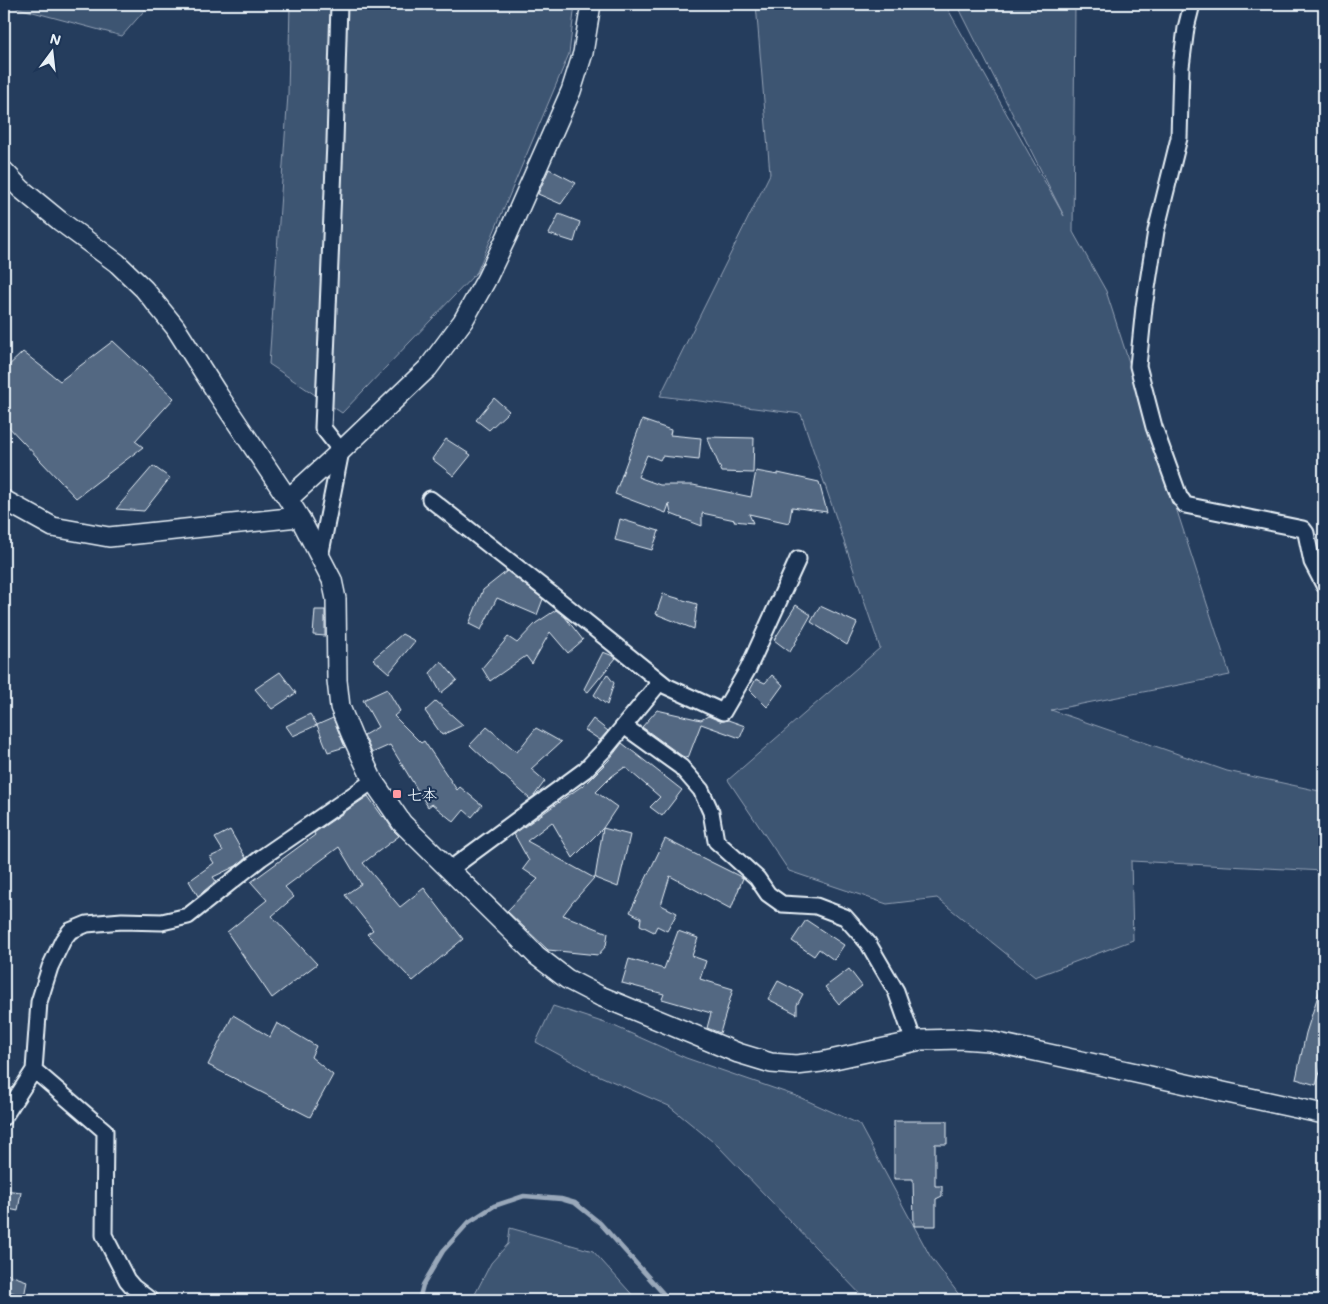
<svg xmlns="http://www.w3.org/2000/svg" width="1328" height="1304" font-family="Mali,'Klee One',sans-serif">
	<style>
		.green { fill: #3e5472; stroke: #93a2b5 }
		.lines { fill: none; stroke-linecap: round; stroke-linejoin: round }
		.stream { stroke: #99a8ba; stroke-width: 4.5 }
		.building { fill: #536782; stroke: #e8f1f8 }
		.minor-casing { stroke: #e8f1f8; stroke-width: 19 }
		.tertiary-casing { stroke: #e8f1f8; stroke-width: 22 }
		.minor { stroke: #1d3557; stroke-width: 15 }
		.tertiary { stroke: #1d3557; stroke-width: 19 }
		.poi-dot { fill: #ff9aa2; stroke: #1d3557; stroke-width: 2 }
		.labels { text-anchor: middle; dominant-baseline: central; stroke-width: 4; stroke-linejoin: round; paint-order: stroke }
		.poi-label { font-size: 15px; font-weight: bold; fill: #e8f1f8; stroke: #1d3557; text-anchor: start }
	</style>
	<rect width="100%" height="100%" fill="#253d5d"/>
	<filter id="ink" filterUnits="userSpaceOnUse"><feTurbulence type="fractalNoise" baseFrequency=".02" numOctaves="2"/><feDisplacementMap in="SourceGraphic" scale="10" xChannelSelector="R" yChannelSelector="G"/><feConvolveMatrix kernelMatrix="1 2 1 2 8 2 1 2 1" color-interpolation-filters="sRGB"/></filter>
	<g filter="url(#ink)">
		<path class="green" d="M 12,4 L 150,4 L 122,36 L 18,8 Z
			M 290,4 L 575,4 L 569,54 L 477,272 L 342,413 L 269,364 L 288,94 Z
			M 756,4 L 945,4 L 1064,216 L 957,4 L 1075,4 L 1073,232 L 1106,291 L 1230,675 L 1051,710 L 1227,771 L 1324,792 L 1324,871 L 1131,861 L 1133,940 L 1035,977 L 937,898 L 887,904 L 789,871 L 728,780 L 880,648 L 801,414 L 660,396 L 770,174 Z
			M 553,1006 L 614,1026 L 686,1058 L 799,1097 L 859,1124 L 930,1256 L 963,1300 L 866,1300 L 718,1146 L 669,1106 L 593,1073 L 536,1042 Z
			M 510,1228 L 593,1251 L 637,1300 L 472,1300 L 491,1263 L 508,1244 Z"/>
		<g class="lines">
			<path class="stream" d="M 419,1300 L 423,1285 L 443,1251 L 469,1222 L 494,1206 L 524,1196 L 561,1199 L 575,1203 L 600,1223 L 669,1300"/>
		</g>
		<path class="building" d="M 549,169 L 576,183 L 561,204 L 538,194 Z
			M 559,214 L 580,222 L 574,242 L 549,234 Z
			M 113,341 L 174,398 L 135,441 L 143,447 L 76,498 L 4,422 L 4,370 L 23,352 L 60,381 Z
			M 494,398 L 509,411 L 489,430 L 476,420 Z
			M 642,420 L 671,430 L 670,435 L 701,438 L 699,460 L 662,456 L 660,460 L 647,455 L 638,477 L 660,485 L 693,485 L 751,497 L 756,471 L 778,475 L 778,473 L 819,482 L 827,512 L 792,507 L 789,523 L 749,514 L 753,523 L 734,521 L 735,520 L 702,513 L 702,526 L 671,514 L 669,504 L 666,513 L 615,494 Z
			M 707,437 L 754,438 L 753,473 L 722,472 Z
			M 446,439 L 471,455 L 454,476 L 432,459 Z
			M 153,466 L 170,478 L 144,511 L 116,509 Z
			M 620,519 L 659,531 L 652,550 L 615,540 Z
			M 507,571 L 543,599 L 537,615 L 497,598 L 481,630 L 469,624 L 483,590 Z
			M 663,594 L 697,604 L 694,629 L 656,614 Z
			M 796,605 L 811,615 L 790,652 L 774,640 Z
			M 820,606 L 857,623 L 847,645 L 811,622 Z
			M 315,610 L 325,610 L 325,636 L 313,635 Z
			M 556,610 L 565,617 L 583,640 L 568,653 L 550,632 L 532,664 L 526,656 L 490,681 L 482,668 L 508,637 L 517,643 L 536,623 Z
			M 402,634 L 415,641 L 389,673 L 373,659 Z
			M 603,652 L 613,656 L 616,658 L 588,692 L 584,689 Z
			M 441,661 L 457,680 L 441,693 L 430,673 Z
			M 280,672 L 296,693 L 272,709 L 255,689 Z
			M 607,674 L 614,683 L 607,705 L 594,695 Z
			M 772,675 L 783,685 L 767,707 L 750,690 L 756,679 L 765,683 Z
			M 387,689 L 400,711 L 394,716 L 421,743 L 424,741 L 457,790 L 460,787 L 482,805 L 472,817 L 464,810 L 454,822 L 432,804 L 428,807 L 390,745 L 372,753 L 364,735 L 378,727 L 363,700 Z
			M 436,701 L 463,725 L 442,735 L 425,711 Z
			M 657,710 L 701,720 L 708,716 L 720,721 L 724,721 L 728,720 L 745,726 L 740,738 L 701,724 L 688,758 L 682,756 L 642,727 Z
			M 310,714 L 317,725 L 293,736 L 286,726 Z
			M 333,718 L 345,747 L 328,752 L 317,725 Z
			M 593,719 L 608,731 L 600,740 L 585,730 Z
			M 487,727 L 517,752 L 536,728 L 561,742 L 531,769 L 545,781 L 534,796 L 530,799 L 502,774 L 502,775 L 470,745 Z
			M 622,743 L 682,790 L 662,816 L 650,807 L 660,797 L 625,767 L 612,776 L 596,792 L 617,807 L 603,828 L 573,858 L 552,822 L 527,841 L 594,878 L 572,903 L 563,915 L 608,933 L 606,946 L 598,955 L 548,950 L 507,911 L 538,879 L 523,869 L 529,861 L 514,834 L 586,783 L 609,760 Z
			M 368,796 L 383,817 L 384,816 L 393,830 L 399,836 L 363,863 L 400,907 L 424,888 L 463,939 L 413,981 L 367,934 L 373,930 L 345,895 L 361,884 L 339,847 L 285,887 L 294,897 L 272,916 L 317,964 L 272,998 L 227,932 L 267,900 L 251,882 L 315,835 L 314,833 Z
			M 603,828 L 630,835 L 618,887 L 595,878 Z
			M 230,830 L 246,858 L 236,866 L 213,877 L 216,881 L 198,896 L 189,881 L 214,863 L 210,857 L 223,851 L 215,838 Z
			M 665,839 L 743,878 L 731,909 L 670,876 L 661,905 L 677,913 L 667,931 L 657,926 L 654,932 L 640,925 L 641,918 L 630,912 Z
			M 806,920 L 844,945 L 834,960 L 819,949 L 814,956 L 792,941 Z
			M 678,931 L 698,938 L 692,956 L 706,961 L 700,979 L 733,989 L 720,1033 L 707,1028 L 711,1013 L 662,999 L 664,994 L 622,983 L 629,959 L 664,969 Z
			M 849,969 L 862,986 L 839,1004 L 825,987 Z
			M 778,981 L 803,994 L 797,1005 L 797,1014 L 768,999 Z
			M 1321,986 L 1324,986 L 1324,1059 L 1316,1085 L 1296,1079 L 1306,1033 Z
			M 233,1015 L 270,1037 L 277,1023 L 316,1046 L 311,1057 L 333,1075 L 310,1117 L 208,1065 Z
			M 894,1121 L 947,1121 L 947,1144 L 935,1144 L 935,1186 L 942,1186 L 942,1196 L 936,1199 L 936,1226 L 914,1226 L 913,1179 L 894,1179 Z
			M 4,1190 L 21,1192 L 18,1211 L 4,1208 Z
			M 4,1273 L 27,1281 L 24,1297 L 4,1289 Z"/>
		<g class="lines">
			<g class="minor-casing">
				<path id="minor" d="M 1192,4 L 1186,28 L 1181,67 L 1179,138 L 1156,231 L 1144,307 L 1138,366 L 1154,427 L 1180,499 L 1182,500 L 1185,505 L 1303,529 L 1306,533 L 1312,562 L 1324,585
					M 430,499 L 550,593 L 666,686 L 723,712 L 748,669 L 798,559
					M 320,557 L 341,451 L 323,428 L 335,142 L 339,4
					M 624,726 L 681,767 L 701,790 L 711,812 L 716,841 L 757,878 L 768,894 L 782,904 L 816,906 L 845,917 L 868,943 L 896,991 L 914,1042
					M 449,870 L 585,770 L 605,749 L 660,682
					M 34,1070 L 105,1131 L 104,1235 L 127,1280 L 133,1287 L 150,1300
					M 4,1117 L 34,1070 L 39,1002 L 50,967 L 63,940 L 70,931 L 87,924 L 122,921 L 162,922 L 188,916 L 261,858 L 373,781"/>
			</g>
			<g class="tertiary-casing">
				<path id="tertiary" d="M 4,171 L 21,189 L 60,221 L 117,263 L 144,289 L 175,327 L 217,393 L 288,499 L 301,520 L 332,580 L 336,599 L 337,680 L 340,707 L 352,736 L 373,781 L 402,823 L 537,956 L 567,979 L 600,996 L 738,1053 L 771,1063 L 796,1065 L 821,1062 L 921,1040 L 961,1039 L 989,1041 L 1324,1114
					M 288,499 L 341,451 L 428,368 L 463,321 L 486,280 L 507,236 L 571,91 L 583,53 L 591,4
					M 4,500 L 53,527 L 109,537 L 298,517"/>
			</g>
			<use href="#minor" class="minor"/>
			<use href="#tertiary" class="tertiary"/>
		</g>
	</g>
	<rect class="poi-dot" x="392" y="789" width="10" height="10" rx="2.5"/>
	<g class="labels">
		<g class="poi-label">
			<text x="407" y="794">七本</text>
		</g>
	</g>
	<rect width="1328" height="1304" fill="none" stroke="#1d3557" stroke-width="20"/>
	<rect x="10" y="10" width="1308" height="1284" fill="none" stroke="#e8f1f8" stroke-width="2" filter="url(#ink)"/>
	<g transform="translate(52 52) rotate(15)" stroke="#1d3557" stroke-width="4" paint-order="stroke">
	<path d="M0-4L9 19L0 12L-9 19Z" fill="#e8f1f8"/>
	<text y="-8" font-size="14" font-weight="bold" text-anchor="middle" fill="#e8f1f8">N</text>
	</g>
</svg>
